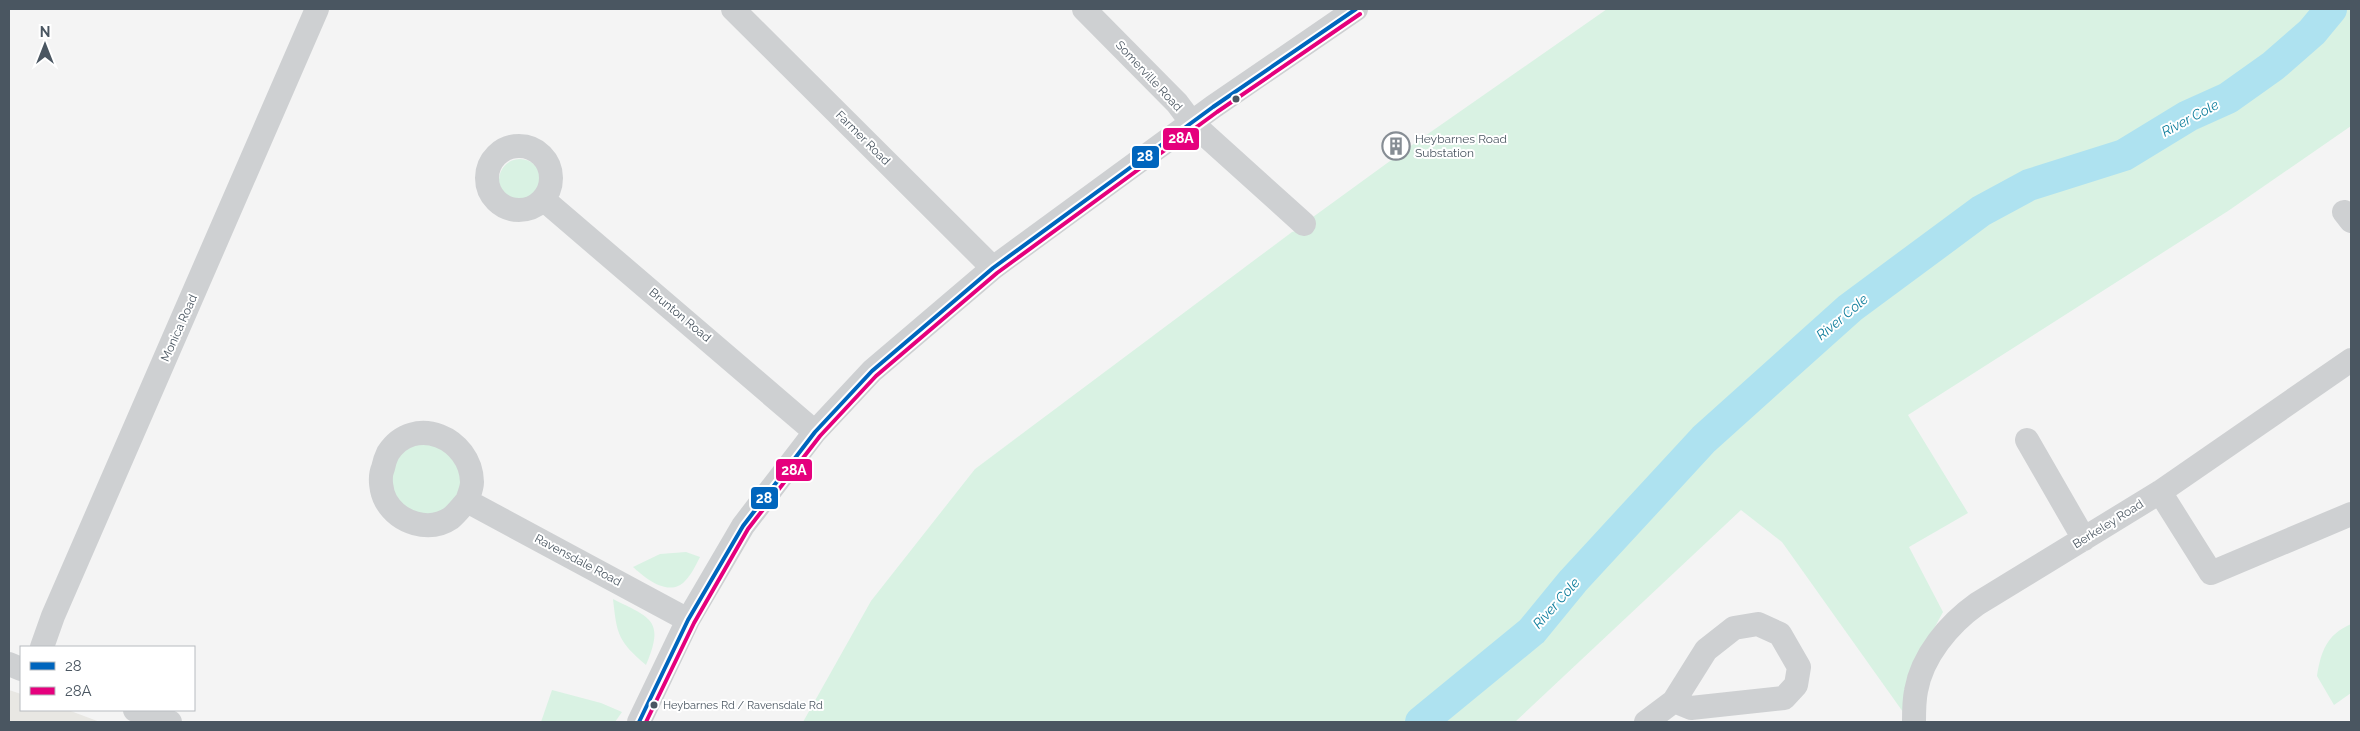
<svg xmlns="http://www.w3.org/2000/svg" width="2360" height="731" font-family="Raleway,sans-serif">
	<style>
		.commercial { fill: #e8e7e3 }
		.green { fill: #d9f2e3 }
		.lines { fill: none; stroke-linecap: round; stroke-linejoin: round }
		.river { stroke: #aee2f0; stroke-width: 32 }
		.minor { stroke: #ced0d2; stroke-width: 24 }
		.bus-1-casing { stroke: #fff; stroke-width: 8 }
		.bus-2-casing { stroke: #fff; stroke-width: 8 }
		.bus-1 { stroke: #0065bd; stroke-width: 4 }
		.bus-2 { stroke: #e5007d; stroke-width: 4 }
		.bus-dot { fill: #4a5661; stroke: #fff; stroke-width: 2 }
		.labels { text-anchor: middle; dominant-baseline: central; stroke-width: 4; stroke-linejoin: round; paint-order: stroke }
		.bus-label { font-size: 11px; fill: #4a5661; stroke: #fff; text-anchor: start }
		.street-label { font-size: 12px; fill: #4a5661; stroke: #fff }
		.poi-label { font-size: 12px; fill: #4a5661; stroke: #fff; text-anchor: start }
		.water-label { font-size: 14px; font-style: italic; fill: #0c7c9b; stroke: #fff }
		.line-badge { stroke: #fff; stroke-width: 2 }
		.badge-label { font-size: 14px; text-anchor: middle; font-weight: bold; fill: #fff }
	</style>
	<rect width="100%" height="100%" fill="#f4f4f4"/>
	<path class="commercial" d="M 9,690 L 21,694 L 21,710 L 68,710 L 100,722 L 9,722 Z"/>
	<path class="green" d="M 1607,9 L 2351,9 L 2351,126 L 2228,211 L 1908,415 L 1968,513 L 1909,547 L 1943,612 L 1907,678 L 1903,712 L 1782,542 L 1741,510 L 1515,722 L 803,722 L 871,601 L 975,469 L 1292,232 L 1306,228 L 1313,217 L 1412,145 Z
		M499 180a21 21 0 1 1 42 0a21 21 0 1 1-42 0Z
		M 415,443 L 445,446 L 463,468 L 460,497 L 437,516 L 408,513 L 390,490 L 393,461 Z
		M 686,552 L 700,557 C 696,565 691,575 685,581 C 669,598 645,578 633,567 L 660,554 Z
		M 613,599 C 651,618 665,620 646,665 C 618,641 617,635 613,599 Z
		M 2351,624 L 2351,693 L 2334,705 L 2317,676 C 2321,652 2326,635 2351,624 Z
		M 552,690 L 601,703 L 622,712 L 615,722 L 541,722 Z"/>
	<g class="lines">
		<path class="river" d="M 1421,722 L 1532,631 L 1573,581 L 1704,439 L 1850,308 L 1981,211 L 2029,185 L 2124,155 L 2188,116 L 2228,98 L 2273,66 L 2312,32 L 2331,9"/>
		<path class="minor" d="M 733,9 L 993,268
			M 1084,9 L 1177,103 L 1192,123 L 1304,224
			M487 178a32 32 0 1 1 64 0a32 32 0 1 1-64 0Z
			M 543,199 L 815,432
			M 2344,212 L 2351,221
			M 2027,440 L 2084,539
			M 2160,492 L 2211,573 L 2351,514
			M 467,501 C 462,506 457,513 451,518 C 429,533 399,523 386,501 C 381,492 379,477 383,468 C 384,463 386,457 388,453 C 414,413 471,438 472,482 C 472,488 469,495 467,501 L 688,620
			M 42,647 L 53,616 L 317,9
			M 9,664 L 21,669
			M 135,710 L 170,722
			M 639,722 L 688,620 L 743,526 L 815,432 L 872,371 L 993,268 L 1213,107 L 1356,9
			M 1646,722 L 1674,701 L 1706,650 L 1734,628 L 1758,624 L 1780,634 L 1799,667 L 1796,685 L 1784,698 L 1691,708 L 1674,701
			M 1914,722 C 1914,712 1914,701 1916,691 C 1922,656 1949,624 1977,604 L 2160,492 L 2351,360"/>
		<g class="bus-1-casing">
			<path id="bus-1" d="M 639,722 L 688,620 L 743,526 L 815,432 L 872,371 L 993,268 L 1213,107 L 1356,9"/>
		</g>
		<g class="bus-2-casing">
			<path id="bus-2" d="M 646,722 L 694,623 L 748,529 L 820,436 L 876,376 L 997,273 L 1217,112 L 1360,14"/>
		</g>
		<use href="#bus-1" class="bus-1"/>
		<use href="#bus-2" class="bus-2"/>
	</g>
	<defs>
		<g id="building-ring" transform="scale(1.4375)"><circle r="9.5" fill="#fff" stroke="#868d94" stroke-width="1.5"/><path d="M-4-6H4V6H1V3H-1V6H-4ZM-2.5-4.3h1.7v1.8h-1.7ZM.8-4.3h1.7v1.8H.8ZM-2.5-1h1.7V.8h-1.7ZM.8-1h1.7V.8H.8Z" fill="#868d94"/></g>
	</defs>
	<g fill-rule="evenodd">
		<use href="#building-ring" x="1396" y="146"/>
	</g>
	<g class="bus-dot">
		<circle cx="1236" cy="99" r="4.5"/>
		<circle cx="654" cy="705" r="4.5"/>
	</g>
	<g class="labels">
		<g class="bus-label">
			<text x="663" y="705">Heybarnes Rd / Ravensdale Rd</text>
		</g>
		<g class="street-label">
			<text transform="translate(1149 76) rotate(47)">Somerville Road</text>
			<text transform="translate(863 138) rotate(45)">Farmer Road</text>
			<text transform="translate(680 315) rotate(40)">Brunton Road</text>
			<text transform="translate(179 328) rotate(-66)">Monica Road</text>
			<text transform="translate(2108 524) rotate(-32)">Berkeley Road</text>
			<text transform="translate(578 560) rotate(28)">Ravensdale Road</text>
		</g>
		<g class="poi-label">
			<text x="1415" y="139">Heybarnes Road<tspan x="1415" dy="14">Substation</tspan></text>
		</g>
		<g class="water-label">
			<text transform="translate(2190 118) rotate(-28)">River Cole</text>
			<text transform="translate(1842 317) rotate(-40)">River Cole</text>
			<text transform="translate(1556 603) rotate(-48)">River Cole</text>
		</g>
	</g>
	<g class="line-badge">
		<rect x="1162" y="127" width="38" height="24" rx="5" fill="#e5007d"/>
		<rect x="1131" y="145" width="29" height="24" rx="5" fill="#0065bd"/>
		<rect x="775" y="458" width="38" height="24" rx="5" fill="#e5007d"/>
		<rect x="750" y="486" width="29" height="24" rx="5" fill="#0065bd"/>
	</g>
	<g class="badge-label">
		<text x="1181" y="143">28A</text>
		<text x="1145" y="161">28</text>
		<text x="794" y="475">28A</text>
		<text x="764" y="503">28</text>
	</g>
	<rect width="2360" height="731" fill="none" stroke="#4a5661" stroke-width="20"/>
	<rect x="20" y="646" width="175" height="65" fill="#ffffff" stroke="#b7bbc0"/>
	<rect x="30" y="662" width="25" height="8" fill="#0065bd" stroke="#b7bbc0"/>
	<text x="65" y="671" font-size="15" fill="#4a5661">28</text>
	<rect x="30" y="687" width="25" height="8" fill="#e5007d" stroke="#b7bbc0"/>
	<text x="65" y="696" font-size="15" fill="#4a5661">28A</text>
	<g transform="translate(45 45)" stroke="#ffffff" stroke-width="4" paint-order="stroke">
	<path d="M0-4L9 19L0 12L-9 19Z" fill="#4a5661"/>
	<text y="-8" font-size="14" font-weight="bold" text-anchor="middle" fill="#4a5661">N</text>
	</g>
</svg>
